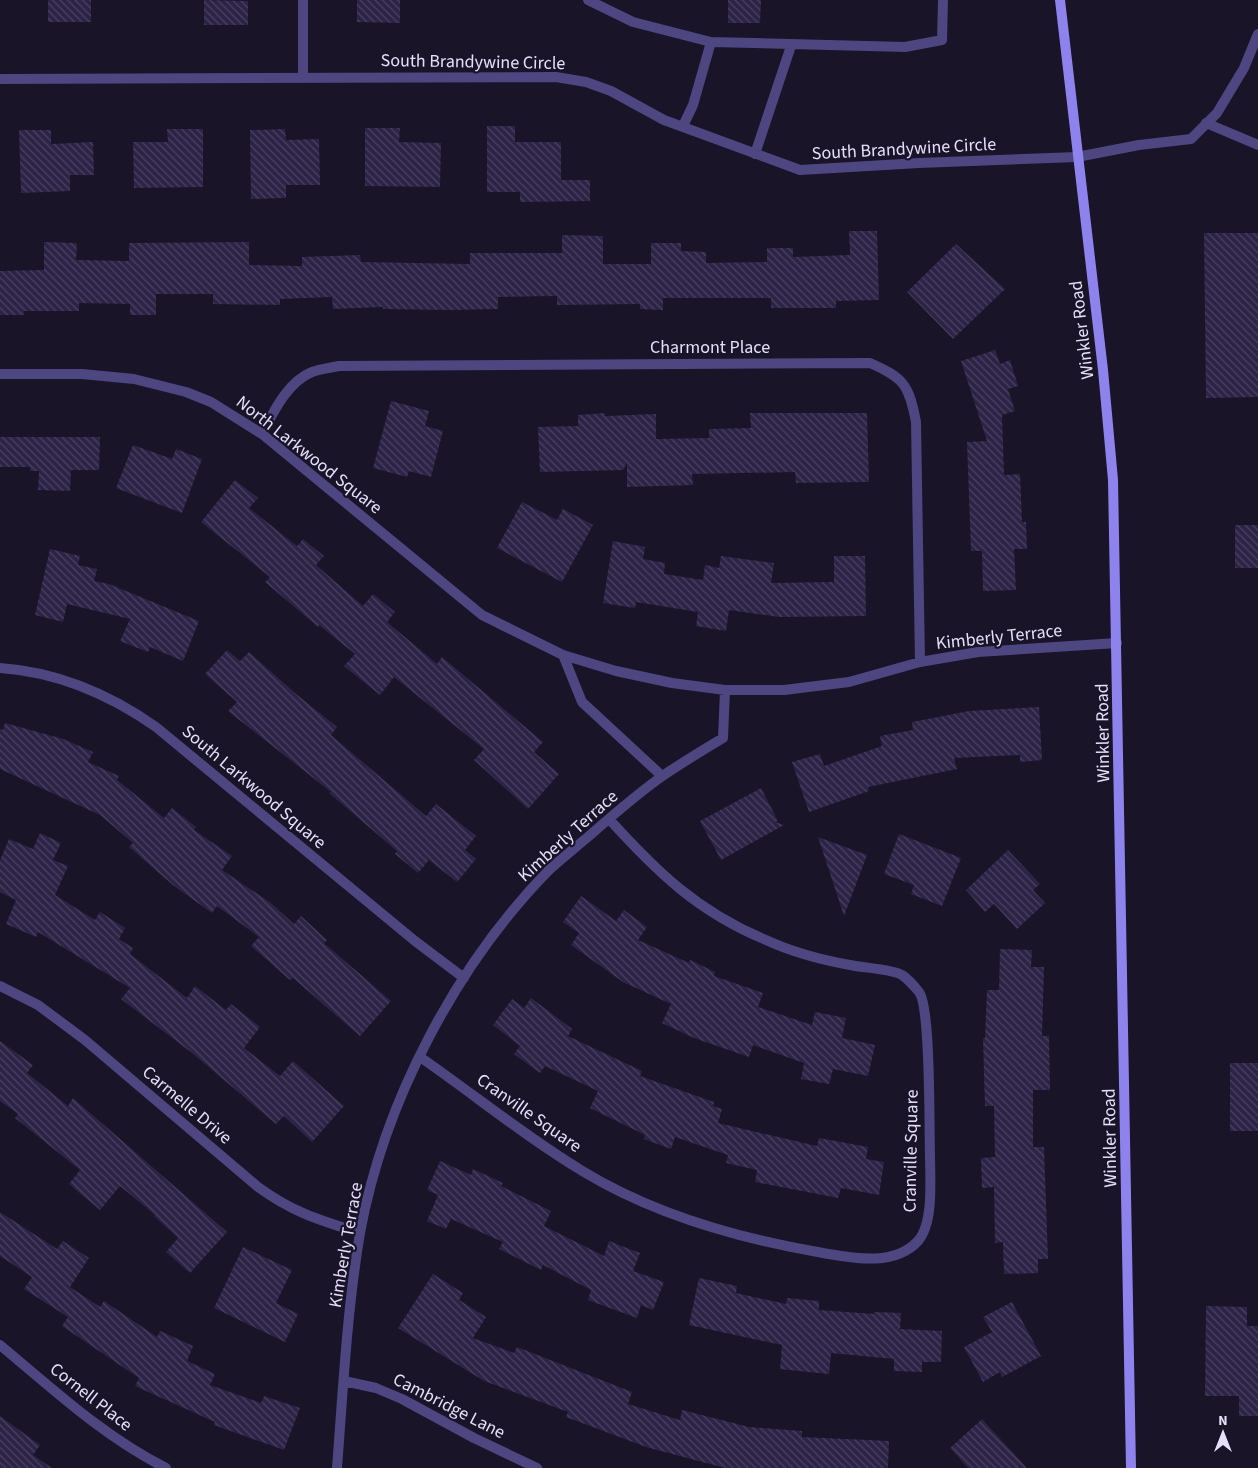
<svg xmlns="http://www.w3.org/2000/svg" width="1258" height="1468" font-family="'Source Sans 3',sans-serif">
	<style>
		.building { fill: url(#building-back-hatch) }
		.lines { fill: none; stroke-linecap: round; stroke-linejoin: round }
		.lane { stroke: #4d4680; stroke-width: 10 }
		.street { stroke: #4d4680; stroke-width: 10 }
		.secondary { stroke: #8e83ed; stroke-width: 10 }
		.labels { text-anchor: middle; dominant-baseline: central; stroke-width: 4.5; stroke-linejoin: round; paint-order: stroke }
		.street-label { font-size: 18px; fill: #e4dffa; stroke: #191427 }
	</style>
	<defs>
		<pattern id="building-back-hatch" width="6" height="6" patternUnits="userSpaceOnUse" patternTransform="scale(1.25)"><rect width="6" height="6" fill="#2d2346"/><path d="M-1 5l2 2M0 0l6 6M5-1l2 2" fill="none" stroke="#4b4262"/></pattern>
	</defs>
	<rect width="100%" height="100%" fill="#191427"/>
	<path class="building" d="M 48,0 L 91,0 L 91,22 L 48,22 Z
		M 204,0 L 248,1 L 248,25 L 204,25 Z
		M 357,0 L 400,0 L 400,23 L 357,22 Z
		M 728,0 L 761,0 L 760,23 L 728,23 Z
		M 487,126 L 515,126 L 515,142 L 561,142 L 561,180 L 590,180 L 590,201 L 520,202 L 520,192 L 487,192 Z
		M 365,128 L 400,128 L 399,142 L 441,143 L 440,187 L 365,186 Z
		M 167,129 L 203,129 L 203,187 L 134,188 L 133,142 L 168,142 Z
		M 285,129 L 286,140 L 319,139 L 320,185 L 286,185 L 286,198 L 251,199 L 250,130 Z
		M 19,130 L 51,130 L 51,144 L 93,142 L 94,175 L 70,175 L 70,191 L 21,193 Z
		M 849,231 L 877,231 L 879,300 L 836,301 L 836,308 L 771,308 L 771,298 L 663,298 L 663,310 L 640,309 L 640,304 L 557,305 L 557,296 L 498,297 L 498,309 L 451,310 L 383,309 L 383,307 L 333,309 L 332,297 L 280,299 L 280,305 L 213,304 L 213,294 L 156,294 L 156,315 L 130,315 L 130,304 L 79,303 L 79,311 L 24,311 L 24,315 L 0,315 L 0,271 L 44,270 L 44,242 L 77,243 L 76,260 L 129,261 L 129,243 L 249,242 L 249,265 L 302,266 L 302,257 L 360,255 L 361,262 L 470,264 L 470,253 L 562,253 L 562,235 L 603,236 L 603,264 L 651,264 L 651,243 L 681,243 L 681,251 L 706,252 L 706,263 L 767,262 L 767,248 L 793,248 L 793,257 L 850,255 Z
		M 1204,233 L 1258,233 L 1258,397 L 1206,398 Z
		M 956,244 L 1005,289 L 953,339 L 907,292 Z
		M 995,350 L 1000,364 L 1010,360 L 1018,386 L 1008,389 L 1015,411 L 1002,415 L 1004,475 L 1020,474 L 1022,522 L 1026,522 L 1027,549 L 1014,549 L 1016,590 L 983,591 L 982,551 L 971,551 L 967,442 L 987,441 L 961,361 Z
		M 391,401 L 429,411 L 425,426 L 443,431 L 431,477 L 409,471 L 407,477 L 373,468 Z
		M 605,413 L 605,416 L 656,414 L 656,439 L 709,438 L 709,429 L 751,428 L 750,413 L 867,413 L 869,482 L 796,483 L 795,472 L 692,474 L 693,485 L 627,487 L 627,463 L 623,470 L 540,472 L 538,427 L 578,426 L 578,415 Z
		M 0,437 L 100,437 L 99,470 L 71,470 L 70,491 L 38,490 L 39,471 L 30,471 L 30,467 L 0,467 Z
		M 133,445 L 172,459 L 176,449 L 202,459 L 182,513 L 116,488 Z
		M 235,480 L 258,498 L 249,508 L 297,546 L 303,539 L 324,556 L 316,565 L 363,606 L 373,594 L 395,612 L 387,622 L 437,664 L 442,657 L 543,742 L 534,752 L 559,774 L 528,809 L 474,760 L 484,749 L 394,677 L 380,695 L 344,666 L 355,654 L 319,625 L 318,627 L 265,582 L 270,577 L 201,522 Z
		M 522,502 L 557,520 L 563,509 L 593,525 L 562,582 L 497,548 Z
		M 1235,525 L 1258,525 L 1258,568 L 1235,568 Z
		M 613,541 L 645,547 L 643,559 L 665,563 L 664,574 L 703,580 L 705,565 L 719,568 L 721,556 L 774,563 L 771,583 L 834,582 L 834,556 L 865,556 L 866,616 L 779,617 L 729,610 L 726,631 L 696,626 L 698,612 L 636,602 L 635,608 L 603,603 Z
		M 50,549 L 80,556 L 78,565 L 97,569 L 94,581 L 109,584 L 199,621 L 183,661 L 150,647 L 148,652 L 120,641 L 130,619 L 67,604 L 63,622 L 35,615 Z
		M 227,650 L 240,661 L 249,652 L 296,694 L 337,727 L 331,735 L 426,816 L 436,804 L 476,836 L 465,850 L 476,859 L 457,882 L 429,860 L 418,873 L 395,854 L 397,851 L 329,793 L 331,792 L 228,711 L 237,702 L 205,674 Z
		M 1039,707 L 1042,760 L 1020,762 L 1020,755 L 954,758 L 957,769 L 868,787 L 869,791 L 809,812 L 792,762 L 820,754 L 824,766 L 882,746 L 880,736 L 913,730 L 912,722 L 969,711 Z
		M 5,723 L 63,739 L 93,752 L 88,762 L 119,776 L 117,780 L 164,818 L 172,808 L 196,827 L 194,830 L 232,856 L 222,870 L 271,903 L 294,924 L 301,916 L 327,940 L 324,943 L 391,1001 L 360,1036 L 293,978 L 290,980 L 251,946 L 259,937 L 217,906 L 212,913 L 174,886 L 129,847 L 133,843 L 100,815 L 0,769 L 0,729 L 3,730 Z
		M 761,788 L 778,821 L 775,822 L 784,825 L 721,860 L 700,821 Z
		M 40,833 L 61,843 L 53,860 L 68,866 L 55,895 L 95,920 L 100,912 L 125,928 L 119,939 L 133,948 L 130,954 L 187,998 L 195,986 L 226,1010 L 231,1004 L 260,1027 L 244,1048 L 280,1076 L 293,1061 L 344,1106 L 312,1142 L 284,1116 L 276,1124 L 192,1053 L 121,999 L 130,988 L 38,932 L 36,937 L 6,924 L 16,900 L 0,892 L 0,860 L 9,839 L 33,849 Z
		M 899,834 L 961,858 L 942,906 L 911,894 L 914,885 L 884,874 Z
		M 818,837 L 867,855 L 844,916 Z
		M 1008,850 L 1040,884 L 1033,890 L 1045,903 L 1017,929 L 994,904 L 985,912 L 966,890 Z
		M 581,896 L 616,921 L 624,910 L 647,927 L 638,940 L 689,963 L 690,960 L 715,972 L 714,976 L 763,993 L 758,1007 L 812,1025 L 815,1012 L 846,1018 L 842,1038 L 875,1045 L 868,1076 L 833,1069 L 829,1084 L 801,1079 L 804,1063 L 753,1045 L 749,1057 L 694,1038 L 662,1023 L 671,1004 L 623,982 L 571,945 L 579,933 L 563,922 Z
		M 1000,949 L 1032,950 L 1031,967 L 1044,967 L 1042,1036 L 1049,1036 L 1050,1090 L 1033,1090 L 1033,1147 L 1044,1147 L 1048,1259 L 1038,1259 L 1038,1273 L 1004,1274 L 1003,1242 L 995,1243 L 994,1187 L 982,1188 L 981,1158 L 995,1157 L 994,1106 L 985,1106 L 983,1038 L 985,1038 L 987,990 L 999,990 Z
		M 531,998 L 572,1029 L 568,1036 L 642,1071 L 640,1076 L 714,1102 L 713,1106 L 722,1109 L 718,1123 L 817,1146 L 819,1138 L 868,1147 L 866,1159 L 884,1162 L 879,1195 L 841,1188 L 838,1198 L 755,1182 L 757,1170 L 726,1163 L 728,1155 L 675,1137 L 671,1149 L 644,1139 L 645,1135 L 590,1108 L 598,1091 L 545,1066 L 540,1073 L 514,1054 L 520,1046 L 493,1025 L 512,999 L 524,1008 Z
		M 0,1041 L 33,1065 L 27,1073 L 68,1106 L 73,1098 L 227,1232 L 190,1273 L 166,1252 L 178,1238 L 154,1216 L 155,1215 L 120,1186 L 100,1210 L 69,1184 L 80,1170 L 15,1118 L 18,1114 L 0,1101 Z
		M 1230,1063 L 1258,1063 L 1258,1131 L 1230,1131 Z
		M 440,1161 L 471,1175 L 473,1169 L 503,1183 L 501,1186 L 551,1211 L 544,1226 L 604,1256 L 609,1241 L 640,1253 L 633,1271 L 664,1282 L 653,1310 L 641,1305 L 637,1318 L 588,1300 L 591,1290 L 543,1265 L 541,1270 L 499,1249 L 503,1242 L 451,1219 L 446,1229 L 427,1221 L 438,1195 L 427,1190 Z
		M 0,1212 L 57,1249 L 63,1241 L 89,1258 L 70,1287 L 100,1307 L 104,1301 L 157,1337 L 160,1331 L 193,1346 L 187,1361 L 215,1374 L 210,1385 L 261,1403 L 264,1396 L 300,1408 L 284,1450 L 214,1425 L 215,1422 L 135,1386 L 139,1378 L 62,1326 L 68,1317 L 24,1289 L 32,1277 L 0,1256 Z
		M 243,1247 L 292,1270 L 276,1303 L 298,1314 L 285,1342 L 214,1308 Z
		M 433,1274 L 463,1293 L 459,1300 L 486,1317 L 473,1338 L 514,1353 L 517,1347 L 632,1392 L 628,1404 L 680,1420 L 682,1410 L 749,1427 L 802,1431 L 802,1437 L 889,1441 L 888,1468 L 725,1468 L 646,1447 L 566,1417 L 568,1412 L 484,1381 L 398,1328 Z
		M 699,1278 L 737,1286 L 736,1293 L 786,1304 L 787,1298 L 819,1301 L 819,1310 L 874,1314 L 874,1312 L 901,1313 L 900,1329 L 942,1331 L 941,1362 L 922,1362 L 922,1372 L 894,1371 L 894,1359 L 831,1353 L 829,1374 L 780,1369 L 782,1345 L 689,1325 Z
		M 1012,1302 L 1041,1356 L 1002,1377 L 1000,1372 L 983,1382 L 964,1347 L 992,1332 L 983,1317 Z
		M 1206,1306 L 1247,1307 L 1247,1326 L 1258,1326 L 1258,1416 L 1239,1416 L 1239,1396 L 1205,1396 Z
		M 0,1416 L 40,1445 L 33,1455 L 52,1468 L 0,1468 Z
		M 982,1419 L 1027,1468 L 968,1468 L 950,1448 Z"/>
	<g class="lines">
		<path class="lane" d="M 588,0 L 633,22 L 711,42 L 905,47 L 942,40 L 943,0
			M 1206,123 L 1258,145
			M 683,126 L 693,105 L 711,42
			M 755,154 L 791,46"/>
		<path class="street" d="M 303,0 L 303,77
			M 0,79 L 556,77 L 586,82 L 611,91 L 664,120 L 800,170 L 919,163 L 1077,157 L 1139,145 L 1191,139 L 1217,113 L 1244,68 L 1258,34
			M 0,374 L 82,374 L 134,379 L 186,392 L 211,402 L 262,434 L 482,615 L 563,655 L 616,671 L 672,683 L 725,690 L 784,690 L 849,682 L 920,662 L 978,652 L 1117,643
			M 262,434 C 273,413 287,382 312,372 C 320,369 330,368 339,366 L 870,363 C 904,378 909,385 916,422 L 920,662
			M 563,655 L 582,702 L 662,776
			M 0,668 C 58,672 109,694 156,727 L 415,941 L 464,978
			M 0,986 L 38,1005 L 85,1040 L 258,1187 C 294,1213 319,1220 360,1233
			M 420,1057 C 475,1095 527,1138 584,1172 C 655,1215 741,1239 823,1253 C 853,1258 894,1267 918,1241 C 934,1223 930,1178 930,1155 C 929,1128 931,1007 919,992 C 915,987 908,979 902,975 C 892,969 864,968 850,965 C 822,960 792,952 766,940 C 698,912 657,872 609,819
			M 0,1345 C 53,1389 104,1437 166,1468
			M 344,1381 L 376,1388 L 402,1399 L 474,1438 L 537,1468
			M 337,1468 C 343,1390 347,1310 360,1233 C 384,1102 456,965 549,870 C 562,858 576,847 589,836 C 613,815 638,793 664,775 C 683,762 703,750 723,738 L 725,690"/>
		<path class="secondary" d="M 1060,0 L 1103,370 L 1113,480 L 1131,1468"/>
	</g>
	<g class="labels">
		<g class="street-label">
			<text transform="translate(473 62) rotate(1)">South Brandywine Circle</text>
			<text transform="translate(904 149) rotate(-3)">South Brandywine Circle</text>
			<text transform="translate(1082 330) rotate(-97)">Winkler Road</text>
			<text x="710" y="347">Charmont Place</text>
			<text transform="translate(309 455) rotate(38)">North Larkwood Square</text>
			<text transform="translate(999 637) rotate(-6)">Kimberly Terrace</text>
			<text transform="translate(1103 733) rotate(-91)">Winkler Road</text>
			<text transform="translate(254 787) rotate(40)">South Larkwood Square</text>
			<text transform="translate(568 836) rotate(-42)">Kimberly Terrace</text>
			<text transform="translate(187 1105) rotate(40)">Carmelle Drive</text>
			<text transform="translate(529 1113) rotate(35)">Cranville Square</text>
			<text transform="translate(1110 1138) rotate(-91)">Winkler Road</text>
			<text transform="translate(911 1151) rotate(-89)">Cranville Square</text>
			<text transform="translate(346 1245) rotate(-80)">Kimberly Terrace</text>
			<text transform="translate(91 1397) rotate(38)">Cornell Place</text>
			<text transform="translate(449 1406) rotate(27)">Cambridge Lane</text>
		</g>
	</g>
	<g transform="translate(1223 1433)" stroke="#191427" stroke-width="4" paint-order="stroke">
	<path d="M0-4L9 19L0 12L-9 19Z" fill="#e4dffa"/>
	<text y="-8" font-size="14" font-weight="bold" text-anchor="middle" fill="#e4dffa">N</text>
	</g>
</svg>
